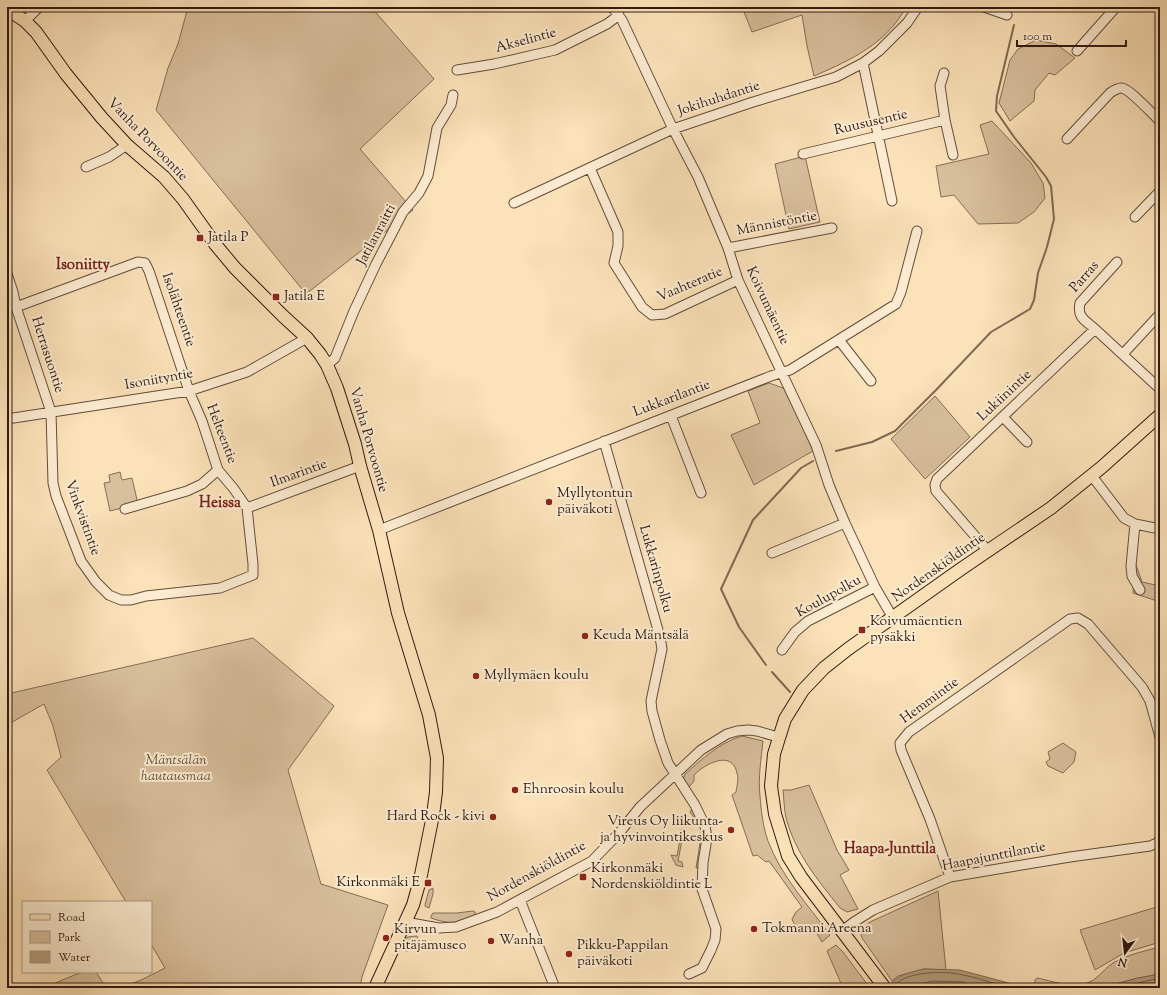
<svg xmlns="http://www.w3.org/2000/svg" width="1167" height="995" font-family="'Sorts Mill Goudy',serif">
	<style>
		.green { fill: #d9c09d; stroke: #846d58 }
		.water { fill: #b69e80; stroke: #806954 }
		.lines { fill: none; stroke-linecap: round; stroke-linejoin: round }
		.shore { stroke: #725c49; stroke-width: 1 }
		.stream { stroke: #806954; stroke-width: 2 }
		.minor-casing { stroke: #624c3c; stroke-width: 11 }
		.major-casing { stroke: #2f1a12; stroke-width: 14 }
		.minor { stroke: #fdecd2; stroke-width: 9 }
		.major { stroke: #fce2b9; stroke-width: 12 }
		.poi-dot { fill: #8f2418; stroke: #fdecd2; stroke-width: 1.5 }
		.labels { text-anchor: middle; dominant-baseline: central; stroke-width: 4; stroke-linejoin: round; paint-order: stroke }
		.street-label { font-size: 14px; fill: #2f1a12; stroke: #fdecd2 }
		.poi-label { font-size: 14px; fill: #2f1a12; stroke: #fdecd2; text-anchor: start }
		.park-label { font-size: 14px; font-style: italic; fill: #624c3c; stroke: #fdecd2 }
		.neighbourhood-label { font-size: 15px; font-weight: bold; fill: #7a1f14; stroke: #fdecd2 }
	</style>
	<rect width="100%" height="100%" fill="#fce2b9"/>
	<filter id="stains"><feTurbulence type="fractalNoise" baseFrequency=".005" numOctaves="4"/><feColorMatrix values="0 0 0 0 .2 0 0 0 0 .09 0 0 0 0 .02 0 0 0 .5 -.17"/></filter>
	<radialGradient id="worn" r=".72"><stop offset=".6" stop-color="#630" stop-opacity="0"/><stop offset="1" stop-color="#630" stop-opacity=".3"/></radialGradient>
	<path class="green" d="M 188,7 L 371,7 L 434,79 L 360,149 L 413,210 L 306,294 L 156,110 L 168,68 L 178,44 Z
		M 742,7 L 907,7 C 902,13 899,19 894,25 C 873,50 844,63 814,76 L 807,46 L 802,15 L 752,32 Z
		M 1036,40 L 1056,44 L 1075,58 L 1055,75 L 1049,73 L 1035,90 L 1034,101 L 1010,121 L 999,103 L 1010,60 L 1018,49 Z
		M 992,121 L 1031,163 L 1043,183 L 1045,198 L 1034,212 L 1018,223 L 978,224 L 954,195 L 941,197 L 936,166 L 989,154 L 980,125 Z
		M 805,156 L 820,222 L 789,229 L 775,164 Z
		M 769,383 L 786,389 L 813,451 L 754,485 L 731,435 L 760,423 L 748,391 Z
		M 935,396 L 970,437 L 925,479 L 891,439 Z
		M 120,472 L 122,480 L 132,478 L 138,504 L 110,511 L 104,483 L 110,482 L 109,475 Z
		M 1135,562 L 1142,582 L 1160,586 L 1160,602 L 1133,593 Z
		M 253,638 L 334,706 L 288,770 L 321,884 L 388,905 L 362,977 L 360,988 L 121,988 L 141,980 L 165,968 L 151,944 L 151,902 L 126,902 L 47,770 L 61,757 L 53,726 L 44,704 L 7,725 L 7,694 Z
		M 742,736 L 763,741 C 761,759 758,778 760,796 C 761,810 763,827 768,841 C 781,876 808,905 830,935 L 822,942 L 813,927 L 807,931 C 799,930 795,927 792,919 L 796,912 L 802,907 L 769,861 L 766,862 L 757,855 L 753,856 L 732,795 L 736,792 C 737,785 739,779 737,773 C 732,749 705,764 694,775 L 694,781 L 689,787 C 685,783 682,780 685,774 C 702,759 719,743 742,736 Z
		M 1063,743 L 1076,752 L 1074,762 L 1063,773 L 1048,766 L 1046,762 L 1050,759 L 1048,752 Z
		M 809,785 L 837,850 L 849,870 L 840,875 L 858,909 L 847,912 L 840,908 C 817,879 796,854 786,818 C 784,809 784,799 783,790 L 791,790 Z
		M 691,810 L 694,810 L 704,831 L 699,867 L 696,868 L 702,831 L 701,827 L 690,812 Z
		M 682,829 L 684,830 L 678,861 L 682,862 L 683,867 L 676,865 L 671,855 L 677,856 Z
		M 433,888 L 433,894 L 429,908 L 425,906 L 425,905 L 429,890 Z
		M 938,891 L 946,970 L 924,969 L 898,976 L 892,981 L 862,938 C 859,930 863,927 870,922 Z
		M 1160,906 L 1160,942 L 1124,953 L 1095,970 L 1080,930 Z
		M 473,911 L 475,912 L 475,916 C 459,924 447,924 431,918 L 431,916 L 433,913 L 457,913 Z
		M 417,936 L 418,938 L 412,948 L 407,951 L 402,950 L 400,946 C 404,936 407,937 417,936 Z
		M 836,945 L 843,952 L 870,988 L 843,988 L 827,951 Z
		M 1160,947 L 1160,974 L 1138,978 L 1100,988 L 1034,988 L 1035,980 L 1037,978 C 1052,981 1067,987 1083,984 C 1098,981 1101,971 1113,963 C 1127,955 1144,951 1160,947 Z
		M 82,972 L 96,972 L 106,988 L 43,988 Z
		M 933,985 L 962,986 L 969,988 L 915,988 Z"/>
	<path class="water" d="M 924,969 L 960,970 L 1016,985 L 1033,988 L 969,988 L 962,986 L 933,985 L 915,988 L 887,988 C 897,974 909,973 924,969 Z
		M 1160,974 L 1160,988 L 1100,988 L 1138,978 Z"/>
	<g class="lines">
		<path class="shore" d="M 892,988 C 904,971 940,971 959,974 C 976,977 994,984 1010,988
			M 921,988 L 924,983 L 933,981 L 963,982 L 966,984 L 967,988
			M 1115,988 L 1160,978"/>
		<path class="stream" d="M 1022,11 L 1023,7
			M 836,451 L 872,442 L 895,431 L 936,390 L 991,332 L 1030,309 L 1034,300 L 1038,273 L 1047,247 L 1054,219 L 1051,186 L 1046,177 L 1014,137 L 996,111 L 997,96 L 1014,25
			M 766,665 L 739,627 L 721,589 L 753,520 L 801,468 L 813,461
			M 772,672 L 790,692"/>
		<g class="minor-casing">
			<path id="minor" d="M 612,7 L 622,20 L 673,129 L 698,177 L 728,248 L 738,280 L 816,445 L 829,485 L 845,523 L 875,587 L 893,618
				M 984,7 L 1007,15
				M 25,21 L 39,7
				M 1077,51 L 1116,7
				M 863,63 L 892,201
				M 457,70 L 494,64 L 555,50 L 607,24 L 619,15
				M 944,73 L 940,86 L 945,120
				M 1067,139 L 1110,93 C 1114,90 1117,88 1122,88 C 1131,90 1152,114 1160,121
				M 803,154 L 945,120 L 953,155
				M 86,167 L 109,157 L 127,145
				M 590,168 L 618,232 L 618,246 L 614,263 L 642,307 L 652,315 L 665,314 L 738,280
				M 514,203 L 673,129 L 753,102 L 836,77 L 863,63 L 879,51 L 907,23 L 918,7
				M 1135,217 L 1160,191
				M 728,248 L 832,228
				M 7,274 L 13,292 L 16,307 L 51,412 L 53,483 L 56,496 L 81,561 L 96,582 L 109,595 L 121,600 L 131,600 L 146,596 L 220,588 L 253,575 L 253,564 L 247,508 L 234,489 L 218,470 L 202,421 L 189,391 L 149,271 L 145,263 L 138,262 L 16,307
				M 1095,329 C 1085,320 1077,318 1080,303 L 1117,262
				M 839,340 L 871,381
				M 1123,354 L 1160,314
				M 327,365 L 335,358 L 354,311 L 376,264 L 403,212 L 419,193 L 428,176 L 437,128 L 451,105 L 453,95
				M 671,416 L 701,493
				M 1003,417 L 1027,442
				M 7,419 L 189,391 L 247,372 L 307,338
				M 604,441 L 660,637 L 662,649 L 651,701 L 652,711 L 660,740 L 668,763 L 695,805 L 705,826 L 707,838 L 703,863 L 702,889 L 716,929 L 715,940 L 711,950 L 702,968 L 689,974
				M 1092,476 L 1124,518 L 1135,524 L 1160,529
				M 247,508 L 360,466
				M 125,509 L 187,491 L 202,484 L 218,470
				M 1135,524 L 1131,566 L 1132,576 L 1140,590
				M 379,530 L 771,376 L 790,370 L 896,304 L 901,292 L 917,231
				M 988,551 L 936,491 L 935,485 L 937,479 L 1095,329 L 1160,389
				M 772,553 L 845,523
				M 782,650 L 795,632 L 808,621 L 875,587
				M 950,877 L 930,819 L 901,750 L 900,743 L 909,732 L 1070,619 L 1078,618 L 1088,624 L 1142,687 L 1150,701 L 1160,737
				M 520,900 L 555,988
				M 405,922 L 439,928 L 456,927 L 497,912 L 592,861 L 620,832 L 640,807 L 701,750 L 727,734 L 737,731 L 748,730 L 757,731 L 778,737
				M 842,931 L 854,922 L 873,910 L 950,877 L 1070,857 L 1150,846 L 1159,842 L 1160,839"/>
		</g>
		<g class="major-casing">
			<path id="major" d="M 7,9 L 25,21 L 36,32 L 66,74 L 102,118 L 127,145 L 164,177 L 183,199 L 215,244 L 235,268 L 283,316 L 307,338 L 320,354 L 327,365 L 337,388 L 355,444 L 360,466 L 379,530 L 398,613 L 429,715 L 437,758 L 436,792 L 433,815 L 420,880 L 413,905 L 375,988
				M 885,988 L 801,877 L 788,856 L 775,814 L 771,786 L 774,754 L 785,719 L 803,690 L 824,668 L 848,649 L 961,569 L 1051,508 L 1102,467 L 1160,415"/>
		</g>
		<use href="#minor" class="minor"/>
		<use href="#major" class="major"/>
	</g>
	<g class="poi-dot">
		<rect x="196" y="234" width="8" height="8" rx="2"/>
		<rect x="272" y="293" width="8" height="8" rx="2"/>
		<circle cx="549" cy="502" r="4"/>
		<rect x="858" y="626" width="8" height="8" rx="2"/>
		<circle cx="585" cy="636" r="4"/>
		<circle cx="476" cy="676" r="4"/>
		<circle cx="515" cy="790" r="4"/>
		<circle cx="493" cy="817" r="4"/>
		<circle cx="731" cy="830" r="4"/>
		<rect x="579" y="873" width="8" height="8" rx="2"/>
		<rect x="424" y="879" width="8" height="8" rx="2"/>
		<circle cx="754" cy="929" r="4"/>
		<circle cx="386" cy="938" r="4"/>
		<circle cx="491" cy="941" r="4"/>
		<circle cx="569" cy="954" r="4"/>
	</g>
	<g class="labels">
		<g class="street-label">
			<text transform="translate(526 41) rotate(-15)">Akselintie</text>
			<text transform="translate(719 99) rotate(-18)">Jokihuhdantie</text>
			<text transform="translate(871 123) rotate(-13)">Ruususentie</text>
			<text transform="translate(147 140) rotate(46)">Vanha Porvoontie</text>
			<text transform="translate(777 224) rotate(-11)">Männistöntie</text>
			<text transform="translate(377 235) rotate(-62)">Jatilanraitti</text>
			<text transform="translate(1085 277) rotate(-49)">Parras</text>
			<text transform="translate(690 285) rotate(-23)">Vaahteratie</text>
			<text transform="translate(767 306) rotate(65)">Koivumäentie</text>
			<text transform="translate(178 310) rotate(71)">Isolähteentie</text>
			<text transform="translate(47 355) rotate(72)">Herrasuontie</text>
			<text transform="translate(159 380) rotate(-10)">Isoniityntie</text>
			<text transform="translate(1005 396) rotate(-43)">Lukiinintie</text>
			<text transform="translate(672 399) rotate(-21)">Lukkarilantie</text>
			<text transform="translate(221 434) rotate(69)">Helteentie</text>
			<text transform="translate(368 440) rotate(74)">Vanha Porvoontie</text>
			<text transform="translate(299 474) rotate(-20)">Ilmarintie</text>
			<text transform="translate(82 518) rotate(70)">Vinkvistintie</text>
			<text transform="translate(939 568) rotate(-35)">Nordenskiöldintie</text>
			<text transform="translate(655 569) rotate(74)">Lukkarinpolku</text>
			<text transform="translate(829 597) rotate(-29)">Koulupolku</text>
			<text transform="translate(930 701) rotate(-36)">Hemmintie</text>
			<text transform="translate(994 857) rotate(-11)">Haapajunttilantie</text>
			<text transform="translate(537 872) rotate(-29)">Nordenskiöldintie</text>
		</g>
		<g class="poi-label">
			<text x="208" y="238">Jatila P</text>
			<text x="284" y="297">Jatila E</text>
			<text x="557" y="494">Myllytontun<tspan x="557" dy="16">päiväkoti</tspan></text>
			<text x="870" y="622">Koivumäentien<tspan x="870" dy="16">pysäkki</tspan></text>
			<text x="593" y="636">Keuda Mäntsälä</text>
			<text x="484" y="676">Myllymäen koulu</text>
			<text x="523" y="790">Ehnroosin koulu</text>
			<text x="485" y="817" text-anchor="end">Hard Rock - kivi</text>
			<text x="723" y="822" text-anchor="end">Vireus Oy liikunta-<tspan x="723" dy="16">ja hyvinvointikeskus</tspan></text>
			<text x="591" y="869">Kirkonmäki<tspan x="591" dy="16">Nordenskiöldintie L</tspan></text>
			<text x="420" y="883" text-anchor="end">Kirkonmäki E</text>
			<text x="762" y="929">Tokmanni Areena</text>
			<text x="394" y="930">Kirvun<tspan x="394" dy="16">pitäjämuseo</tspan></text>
			<text x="499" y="941">Wanha</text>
			<text x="577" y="946">Pikku-Pappilan<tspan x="577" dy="16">päiväkoti</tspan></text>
		</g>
		<g class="park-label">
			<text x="176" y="761">Mäntsälän<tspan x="176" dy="16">hautausmaa</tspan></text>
		</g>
		<g class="neighbourhood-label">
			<text x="83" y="265">Isoniitty</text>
			<text x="220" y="503">Heissa</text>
			<text x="890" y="849">Haapa-Junttila</text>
		</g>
	</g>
	<rect width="1167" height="995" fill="none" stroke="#fce2b9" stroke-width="24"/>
	<rect x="8" y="8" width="1151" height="979" fill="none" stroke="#2f1a12" stroke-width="2"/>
	<rect x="12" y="12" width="1143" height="971" fill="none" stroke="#2f1a12"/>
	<rect x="22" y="901" width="130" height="72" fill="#fdecd2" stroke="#ab9885"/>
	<rect x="30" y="914" width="20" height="6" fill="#fce2b9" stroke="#ab9885"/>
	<text x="58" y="921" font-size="12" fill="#2f1a12">Road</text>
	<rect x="30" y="931" width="20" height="12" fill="#d9c09d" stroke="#ab9885"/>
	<text x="58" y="941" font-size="12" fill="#2f1a12">Park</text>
	<rect x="30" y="951" width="20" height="12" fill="#b69e80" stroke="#ab9885"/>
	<text x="58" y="961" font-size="12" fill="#2f1a12">Water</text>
	<g transform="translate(1125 953) rotate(195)" stroke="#fdecd2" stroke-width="3" paint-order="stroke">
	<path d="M0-3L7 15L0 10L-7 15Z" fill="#2f1a12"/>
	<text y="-6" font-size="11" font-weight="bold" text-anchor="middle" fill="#2f1a12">N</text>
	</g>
	<path d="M1017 40v6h109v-6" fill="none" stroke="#2f1a12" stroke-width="2"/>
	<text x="1023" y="40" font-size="12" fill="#2f1a12" stroke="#fdecd2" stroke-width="3" paint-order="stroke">100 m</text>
	<rect width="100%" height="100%" filter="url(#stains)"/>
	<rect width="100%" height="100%" fill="url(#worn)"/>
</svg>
